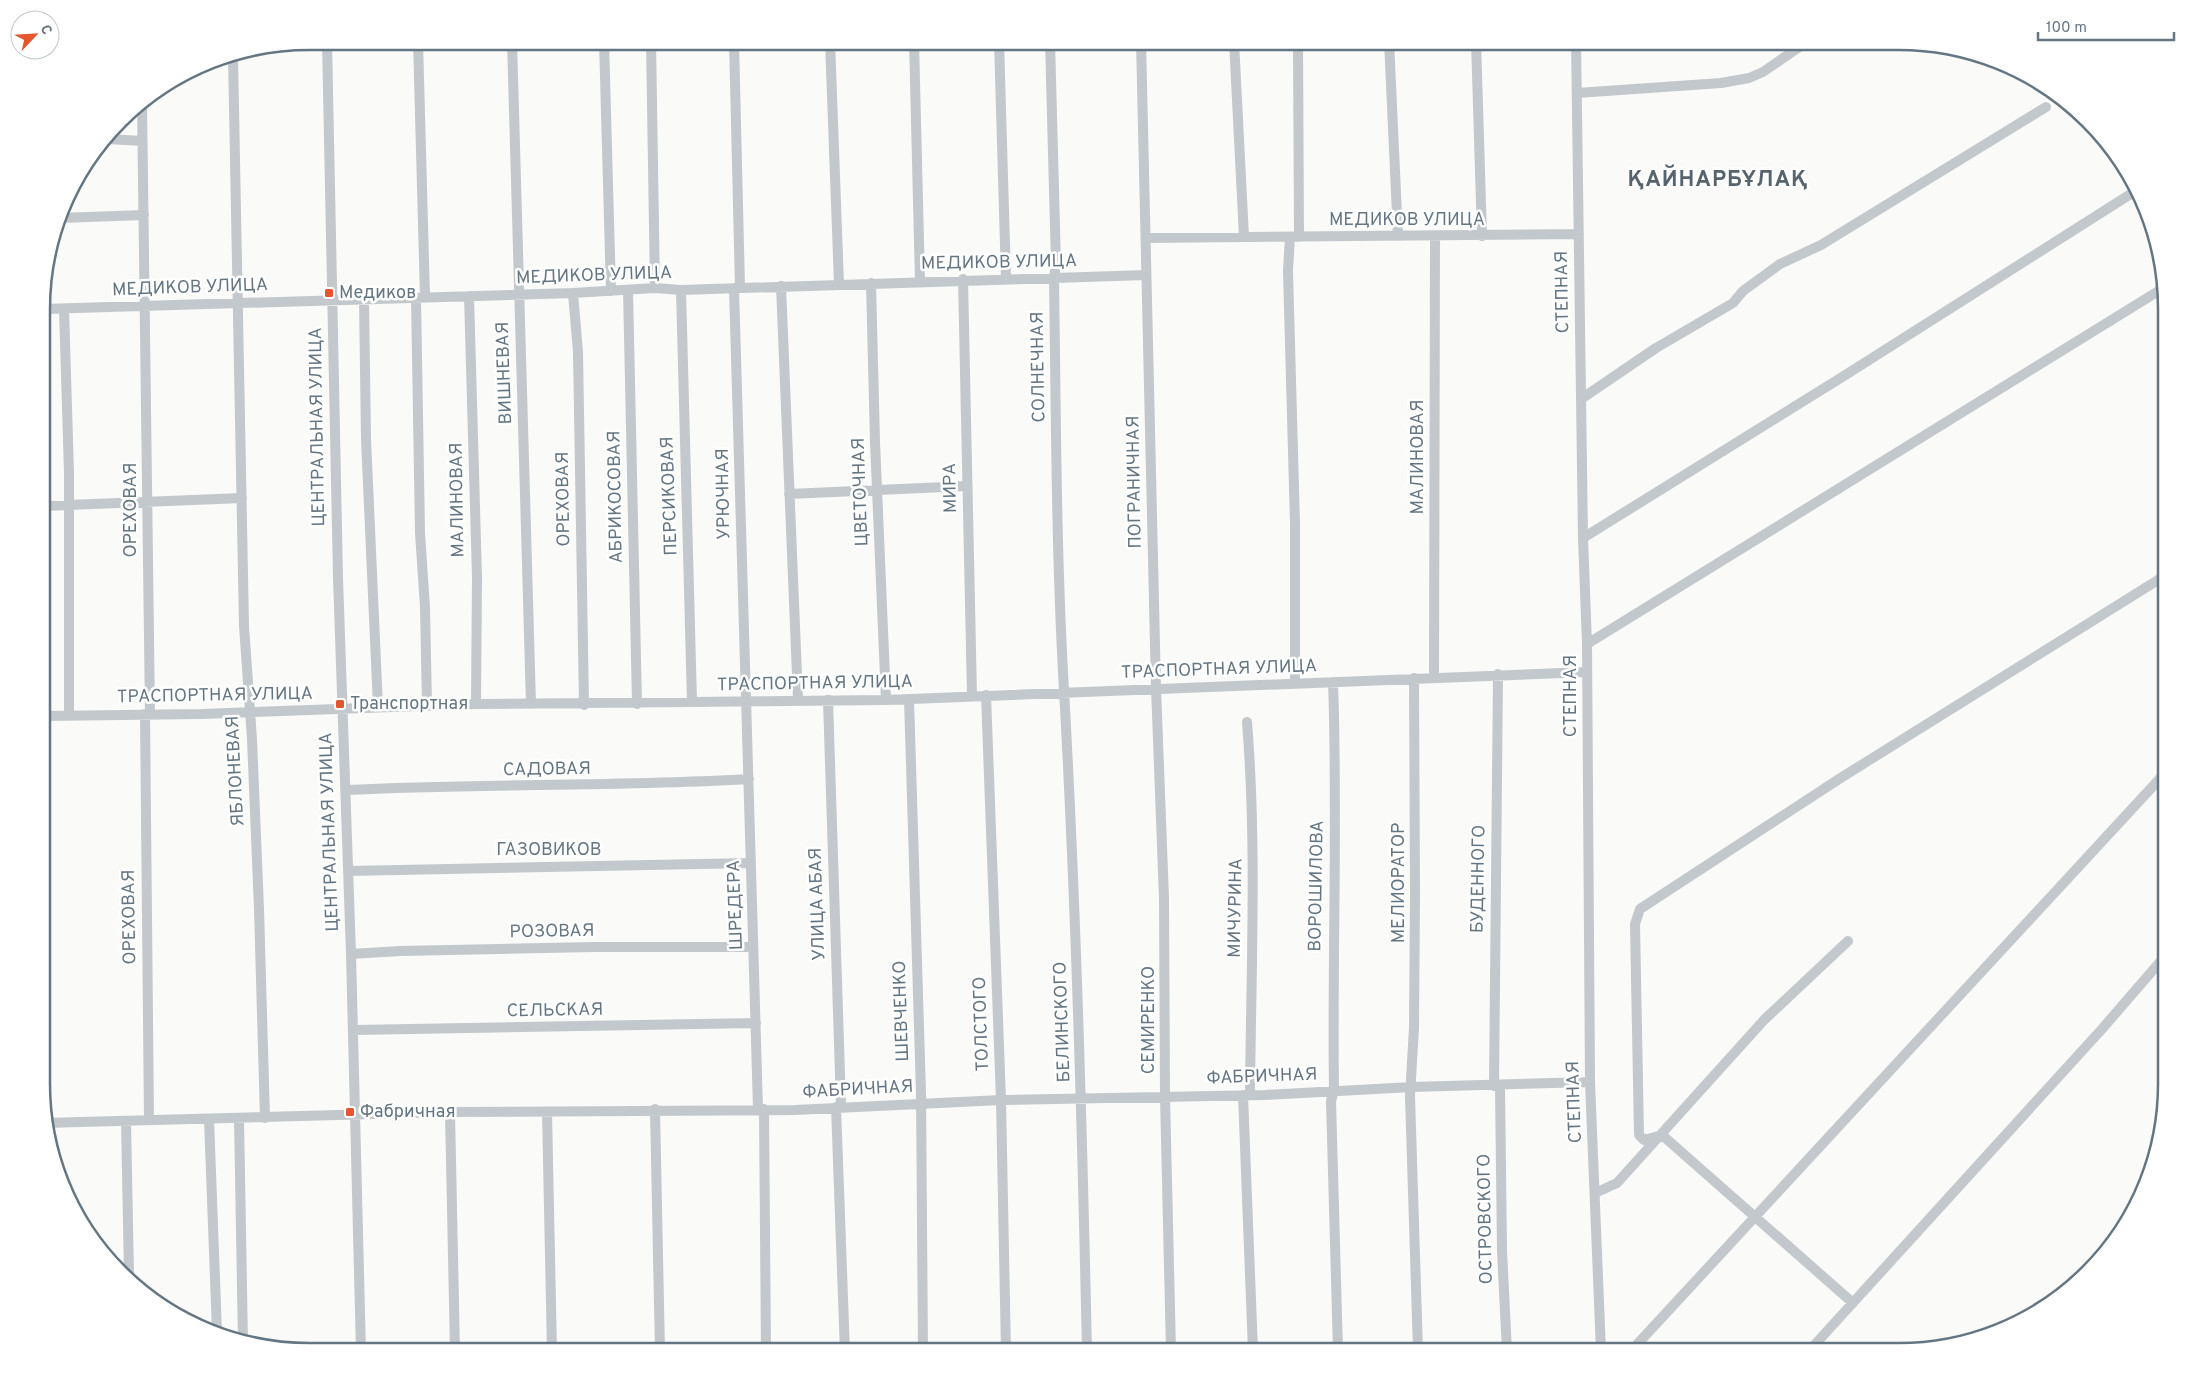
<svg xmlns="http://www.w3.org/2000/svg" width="2208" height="1393" font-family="Overpass,sans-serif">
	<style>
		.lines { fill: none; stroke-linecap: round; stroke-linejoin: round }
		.street { stroke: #c3c8cc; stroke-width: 10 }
		.poi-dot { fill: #e4572e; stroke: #fff; stroke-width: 2 }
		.labels { text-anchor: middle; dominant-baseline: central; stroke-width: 5; stroke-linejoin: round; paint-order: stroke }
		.street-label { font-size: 18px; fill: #657683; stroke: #fff }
		.poi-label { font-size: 18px; fill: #657683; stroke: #fff; text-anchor: start }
		.district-label { font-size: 22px; font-weight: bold; letter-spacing: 1px; fill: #57646e; stroke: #fff }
		.rim { fill: none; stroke: #657683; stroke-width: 2.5 }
	</style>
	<rect width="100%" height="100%" fill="#fafaf8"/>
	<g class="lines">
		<path class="street" d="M 327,41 L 338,578 L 351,954 L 361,1352
			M 418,41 L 425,297
			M 512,41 L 531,704
			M 604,41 L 611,291
			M 651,41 L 655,288
			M 734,41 L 740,287
			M 830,41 L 839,284
			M 914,41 L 920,281
			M 999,41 L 1006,279
			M 1050,41 L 1056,264 L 1054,279 C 1056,410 1056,542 1063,672 C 1076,899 1082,1125 1087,1351
			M 1141,41 L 1156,688 L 1164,898 L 1165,1096 L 1171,1351
			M 1234,41 L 1244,237
			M 1298,41 L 1299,237
			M 1389,41 L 1398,236
			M 1476,41 L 1482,236
			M 1576,41 L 1583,538 L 1587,644 L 1590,1082 L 1601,1351
			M 233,56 L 244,626 L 252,739 L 259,909 L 265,1118
			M 1577,93 L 1721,83 L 1749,78 L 1763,72 L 1808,41
			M 142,102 L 150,714
			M 108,139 L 142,141
			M 60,218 L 144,215
			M 1290,237 L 1288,271 L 1295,524 L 1295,684
			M 1146,238 L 1579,234
			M 963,279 L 972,696
			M 871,283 L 875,442 L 886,700
			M 781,286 L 798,699
			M 734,288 L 758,1109
			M 628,290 L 637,704
			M 681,290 L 692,702
			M 573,293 L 578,352 L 584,705
			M 469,296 L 477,577 L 476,704
			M 416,297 L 420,533 L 425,607 L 427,705
			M 364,299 L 366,439 L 378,707
			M 44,309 L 573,293 L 655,288 L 681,290 L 1146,275
			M 64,309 L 69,473 L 69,714
			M 1581,399 L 1656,348 L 1733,303 L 1743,291 L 1780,264 L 1821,245 L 2046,107
			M 789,494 L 967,486
			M 44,506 L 242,498
			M 1583,538 L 1847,374 L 2137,190
			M 1587,644 L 2165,287
			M 1414,678 L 1415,894 L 1414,1028 L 1410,1096 L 1418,1351
			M 1434,678 L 1435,236
			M 1333,682 C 1338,818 1332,955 1334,1091 L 1331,1101 L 1338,1351
			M 986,695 L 1001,1100 L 1006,1352
			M 909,699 L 921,1093 L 923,1352
			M 828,700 L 841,1106
			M 145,714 L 149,1120
			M 44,716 L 201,714 L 476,704 L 886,700 L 1587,672
			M 1247,722 C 1257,846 1251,970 1250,1094
			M 346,790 C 480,783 615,787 749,779
			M 348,871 L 751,863
			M 351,954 L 400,951 L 594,947 L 753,947
			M 353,1030 L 756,1023
			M 1494,1086 L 1498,674
			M 1500,1086 L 1502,1251 L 1507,1351
			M 1243,1095 L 1253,1351
			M 836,1107 L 845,1352
			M 655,1109 L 660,1352
			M 764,1109 L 766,1352
			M 450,1112 L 455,1352
			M 547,1112 L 552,1352
			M 209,1119 L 217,1332
			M 239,1119 L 243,1343
			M 126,1121 L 129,1275
			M 44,1123 L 450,1112 L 795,1110 L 1001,1100 L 1265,1095 L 1412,1087 L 1590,1082
			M 1595,1193 L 1617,1183 L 1764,1020 L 1848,941
			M 1853,1303 L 1662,1135 L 1644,1140 L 1639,1135 L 1635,924 L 1640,909 L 1839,779 L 2166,575
			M 1631,1351 L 2166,772
			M 1809,1351 L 2102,1029 L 2166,955"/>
	</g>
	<g class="poi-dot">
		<rect x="324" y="288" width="10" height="10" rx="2.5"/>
		<rect x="335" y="699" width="10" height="10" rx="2.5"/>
		<rect x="345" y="1107" width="10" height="10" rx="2.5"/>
	</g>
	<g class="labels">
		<g class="street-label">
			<text x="1407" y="220">МЕДИКОВ УЛИЦА</text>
			<text transform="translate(999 263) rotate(-1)">МЕДИКОВ УЛИЦА</text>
			<text transform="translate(594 276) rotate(-2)">МЕДИКОВ УЛИЦА</text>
			<text transform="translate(190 288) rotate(-2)">МЕДИКОВ УЛИЦА</text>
			<text transform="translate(1563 292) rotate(-91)">СТЕПНАЯ</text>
			<text transform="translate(1039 367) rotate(-91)">СОЛНЕЧНАЯ</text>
			<text transform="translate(505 373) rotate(-92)">ВИШНЕВАЯ</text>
			<text transform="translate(318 427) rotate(-91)">ЦЕНТРАЛЬНАЯ УЛИЦА</text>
			<text transform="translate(1418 457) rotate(-90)">МАЛИНОВАЯ</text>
			<text transform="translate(1135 482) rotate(-91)">ПОГРАНИЧНАЯ</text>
			<text transform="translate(951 488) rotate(-91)">МИРА</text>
			<text transform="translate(861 492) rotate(-92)">ЦВЕТОЧНАЯ</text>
			<text transform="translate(724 494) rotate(-91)">УРЮЧНАЯ</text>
			<text transform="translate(670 496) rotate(-92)">ПЕРСИКОВАЯ</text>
			<text transform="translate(616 497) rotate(-91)">АБРИКОСОВАЯ</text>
			<text transform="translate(564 499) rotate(-91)">ОРЕХОВАЯ</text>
			<text transform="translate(458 500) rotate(-91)">МАЛИНОВАЯ</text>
			<text transform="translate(131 510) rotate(-90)">ОРЕХОВАЯ</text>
			<text transform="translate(1219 670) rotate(-2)">ТРАСПОРТНАЯ УЛИЦА</text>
			<text transform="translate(815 684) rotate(-1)">ТРАСПОРТНАЯ УЛИЦА</text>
			<text transform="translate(215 696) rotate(-1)">ТРАСПОРТНАЯ УЛИЦА</text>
			<text transform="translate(1571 696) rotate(-90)">СТЕПНАЯ</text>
			<text transform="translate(547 770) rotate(-1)">САДОВАЯ</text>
			<text transform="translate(236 771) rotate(-93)">ЯБЛОНЕВАЯ</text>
			<text transform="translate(330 832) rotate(-92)">ЦЕНТРАЛЬНАЯ УЛИЦА</text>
			<text x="549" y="850">ГАЗОВИКОВ</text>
			<text transform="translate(1479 879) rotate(-89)">БУДЕННОГО</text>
			<text transform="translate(1399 883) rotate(-90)">МЕЛИОРАТОР</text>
			<text transform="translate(1317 886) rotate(-89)">ВОРОШИЛОВА</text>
			<text transform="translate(818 904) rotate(-92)">УЛИЦА АБАЯ</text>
			<text transform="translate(736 905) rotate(-92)">ШРЕДЕРА</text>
			<text transform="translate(1236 908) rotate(-89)">МИЧУРИНА</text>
			<text transform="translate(130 917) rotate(-91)">ОРЕХОВАЯ</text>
			<text transform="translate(552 932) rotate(-1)">РОЗОВАЯ</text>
			<text transform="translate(555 1011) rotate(-1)">СЕЛЬСКАЯ</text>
			<text transform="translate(902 1011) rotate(-92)">ШЕВЧЕНКО</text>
			<text transform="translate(1149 1020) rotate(-90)">СЕМИРЕНКО</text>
			<text transform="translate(1063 1022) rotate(-92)">БЕЛИНСКОГО</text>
			<text transform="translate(982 1024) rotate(-92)">ТОЛСТОГО</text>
			<text transform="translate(1262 1077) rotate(-2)">ФАБРИЧНАЯ</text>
			<text transform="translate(858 1090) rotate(-3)">ФАБРИЧНАЯ</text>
			<text transform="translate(1575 1102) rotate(-92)">СТЕПНАЯ</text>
			<text transform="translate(1486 1219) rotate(-91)">ОСТРОВСКОГО</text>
		</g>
		<g class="poi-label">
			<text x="339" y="293">Медиков</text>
			<text x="350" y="704">Транспортная</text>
			<text x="360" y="1112">Фабричная</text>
		</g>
		<g class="district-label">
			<text x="1718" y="180">ҚАЙНАРБҰЛАҚ</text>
		</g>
	</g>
	<path d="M0 0H2208V1393H0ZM309 50H1899A259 259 0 0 1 2158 309V1084A259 259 0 0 1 1899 1343H309A259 259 0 0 1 50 1084V309A259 259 0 0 1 309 50Z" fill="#fff" fill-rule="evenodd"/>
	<path class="rim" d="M309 50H1899A259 259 0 0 1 2158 309V1084A259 259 0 0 1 1899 1343H309A259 259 0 0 1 50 1084V309A259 259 0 0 1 309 50Z"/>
	<g transform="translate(35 35) rotate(65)"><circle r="24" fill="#ffffff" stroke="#c1c8cd"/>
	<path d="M0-4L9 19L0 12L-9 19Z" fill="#e4572e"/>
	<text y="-8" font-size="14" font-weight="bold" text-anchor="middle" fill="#657683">С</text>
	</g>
	<path d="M2038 32v8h136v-8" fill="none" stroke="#657683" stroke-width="2.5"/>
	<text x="2046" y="32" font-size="15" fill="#657683" stroke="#ffffff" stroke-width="4" paint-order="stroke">100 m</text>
</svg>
